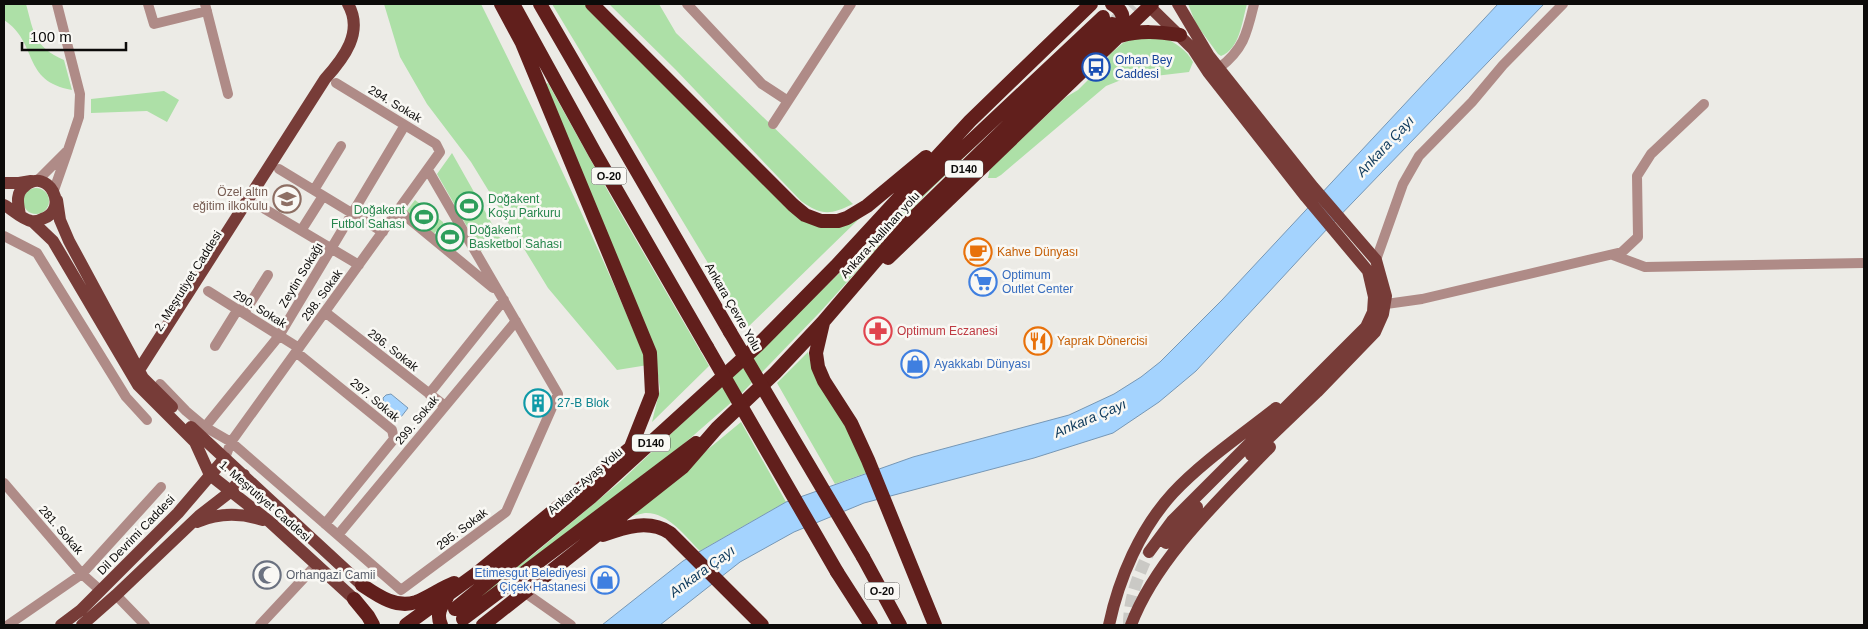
<svg xmlns="http://www.w3.org/2000/svg" width="1868" height="629" font-family="Helvetica,sans-serif">
	<style>
		.green { fill: #ade0a7 }
		.water { fill: #a4d3fe; stroke: #7697b5 }
		.lines { fill: none; stroke-linecap: round; stroke-linejoin: round }
		.major-tunnel { stroke: #cac9c5; stroke-width: 12; stroke-dasharray: 12 6; stroke-linecap: butt }
		.highway-tunnel { stroke: #cac9c5; stroke-width: 14; stroke-dasharray: 14 7; stroke-linecap: butt }
		.minor { stroke: #af8b87; stroke-width: 10 }
		.major { stroke: #773c38; stroke-width: 12 }
		.highway { stroke: #611f1c; stroke-width: 14 }
		.highway-bridge { stroke: #611f1c; stroke-width: 14 }
		.labels { text-anchor: middle; dominant-baseline: central; stroke-width: 5; stroke-linejoin: round; paint-order: stroke }
		.shield { fill: #f9f8f4; stroke: #535250; stroke-width: 1 }
		.shield-label { font-size: 11px; font-weight: bold; fill: #0c0b0a }
		.transit-label { font-size: 12px; fill: #164399; stroke: #f9f8f4; text-anchor: start }
		.street-label { font-size: 12px; fill: #0c0b0a; stroke: #f9f8f4 }
		.education-label { font-size: 12px; fill: #785e54; stroke: #f9f8f4; text-anchor: end }
		.leisure-label { font-size: 12px; fill: #27864d; stroke: #f9f8f4; text-anchor: start }
		.food-label { font-size: 12px; fill: #c56008; stroke: #f9f8f4; text-anchor: start }
		.shop-label { font-size: 12px; fill: #366cbe; stroke: #f9f8f4; text-anchor: start }
		.health-label { font-size: 12px; fill: #be3a42; stroke: #f9f8f4; text-anchor: start }
		.culture-label { font-size: 12px; fill: #0d838f; stroke: #f9f8f4; text-anchor: start }
		.worship-label { font-size: 12px; fill: #5b616d; stroke: #f9f8f4; text-anchor: start }
		.water-label { font-size: 14px; font-style: italic; fill: #0e3a5c; stroke: #f9f8f4 }
	</style>
	<rect width="100%" height="100%" fill="#ecebe6"/>
	<path class="green" d="M 4,4 L 26,4 C 34,33 34,47 64,60 L 72,90 C 21,81 39,43 4,20 Z
		M 384,4 L 481,4 C 540,122 597,242 648,365 L 617,370 L 548,288 L 471,162 L 427,104 L 400,57 Z
		M 552,4 L 585,4 L 803,221 L 858,216 L 860,218 L 747,328 Z
		M 609,4 L 659,4 L 676,33 L 853,204 C 830,215 822,216 801,201 L 675,69 Z
		M 1188,4 L 1247,4 C 1242,21 1240,49 1221,56 L 1218,54 L 1196,24 Z
		M 1104,17 L 1106,20 L 927,193 L 821,311 L 741,394 L 679,448 L 458,616 L 456,613 L 535,553 L 621,481 L 762,348 Z
		M 1164,37 C 1176,44 1186,49 1193,62 L 1189,72 L 1121,80 L 1106,86 L 1001,175 L 996,178 L 988,178 L 990,169 L 1066,97 L 1078,90 L 1103,65 L 1110,54 L 1123,43 L 1134,38 Z
		M 548,83 L 614,202 L 709,366 L 652,422 L 660,389 L 656,362 L 541,86 Z
		M 164,91 L 179,100 L 167,122 L 147,111 L 91,113 L 91,99 Z
		M 452,153 L 500,238 L 481,251 L 437,174 Z
		M23 201a13 13 0 1 1 26 0a13 13 0 1 1-26 0Z
		M 415,200 L 443,222 L 443,223 L 465,239 L 456,251 L 435,235 L 442,223 L 433,235 L 405,213 Z
		M 808,352 L 813,371 L 843,419 L 869,472 L 835,484 L 777,383 Z
		M 741,422 L 786,502 L 700,551 C 685,536 668,512 645,513 C 639,514 632,516 625,518 Z"/>
	<path class="water" d="M 1498,4 L 1544,4 L 1328,228 L 1196,371 L 1159,402 L 1113,433 L 1034,458 L 864,503 L 794,532 L 740,562 L 660,625 L 602,625 L 683,561 L 786,502 L 913,457 L 1069,415 L 1114,394 L 1141,377 L 1160,362 L 1222,300 Z
		M 391,394 L 408,408 L 401,417 L 384,403 L 383,398 L 386,395 Z"/>
	<g class="lines">
		<path class="major-tunnel" d="M 1129,625 C 1129,598 1138,576 1149,552"/>
		<path class="highway-tunnel" d="M 1115,22 L 1132,4"/>
		<path class="minor" d="M 57,4 L 80,94 L 79,117 L 68,150
			M 148,4 L 154,24 L 207,11
			M 205,4 L 228,94
			M 687,4 L 762,84 L 788,101
			M 1219,68 C 1244,49 1247,33 1254,4
			M 773,124 L 851,4
			M 279,169 L 383,232
			M 38,180 L 68,150 L 54,190
			M 314,190 L 341,146
			M 258,205 L 359,265
			M 398,210 L 493,288
			M 304,226 L 323,196
			M 4,236 L 37,253 L 126,397 L 147,420
			M 1613,255 L 1645,267 L 1864,263
			M 1376,260 L 1403,184 L 1419,156 L 1472,102 L 1503,65 L 1563,4
			M 208,291 L 299,348
			M 1379,305 L 1422,299 L 1622,252 L 1638,237 L 1637,176 L 1651,154 L 1704,104
			M 325,312 L 445,406
			M 244,313 L 268,275
			M 215,346 L 238,309
			M 296,352 L 392,430 L 394,439 L 325,524
			M 160,384 L 186,411 L 205,427 L 231,442 L 401,590 L 506,512 L 558,394 L 428,170
			M 429,394 L 504,300
			M 205,427 L 279,336 L 405,125
			M 225,458 L 231,442 L 440,152 L 436,144 L 336,83
			M 4,483 L 82,574 L 101,591
			M 338,535 L 516,321
			M 524,592 L 571,625
			M 116,595 L 145,625
			M 8,625 L 82,574 L 161,487
			M 260,625 L 317,564"/>
		<path class="major" d="M 1178,4 L 1209,56 L 1313,187 L 1376,260 L 1386,296 L 1383,314 L 1375,332 L 1317,392 L 1251,455
			M 4,183 L 19,183 L 31,181
			M 57,200 L 60,220 L 69,241 L 143,378 L 172,407
			M 4,205 C 12,209 21,219 31,221 C 35,222 38,221 42,219 C 71,210 48,166 25,186 C 15,193 18,204 20,215
			M 32,221 L 53,241 L 138,385 L 195,442 L 210,475 L 270,522 L 354,599
			M 139,370 L 325,79 C 344,58 364,32 348,4
			M 191,427 L 362,585
			M 197,522 C 218,513 241,513 263,520
			M 1166,543 L 1197,507
			M 1149,552 L 1172,521 L 1366,327 L 1373,312 L 1374,297 L 1368,271 L 1306,197 L 1208,72 L 1193,49 L 1149,6
			M 61,625 L 81,610 L 178,513 L 225,458
			M 82,625 L 116,595 L 199,516 L 230,492 L 244,475
			M 1109,625 C 1119,578 1140,529 1173,493 C 1202,462 1243,434 1276,408
			M 1131,625 C 1156,558 1221,498 1270,447"/>
		<path class="highway" d="M 501,4 L 522,43 L 650,353 L 652,394 L 631,447
			M 513,4 L 595,153 L 707,347
			M 540,4 L 730,332
			M 592,4 L 793,205 L 805,215 L 821,221 L 838,221 L 847,218 L 867,206 L 926,157
			M 1112,4 C 1126,11 1124,22 1119,36
			M 1120,36 C 1141,30 1159,32 1180,35
			M 903,205 L 1103,17
			M 888,258 L 1152,4
			M 823,323 L 816,353 L 818,367 L 824,381 L 851,423 L 868,460 L 935,625
			M 603,535 C 625,527 649,519 670,533 L 762,625
			M 863,557 L 900,625
			M 837,572 L 871,625
			M 362,585 C 377,595 396,609 416,602 C 429,597 441,588 454,583
			M 354,599 L 368,616 L 373,625
			M 455,609 L 591,497 L 758,345 L 836,266 L 970,121 L 1091,4
			M 463,619 L 696,443
			M 406,625 L 476,574 L 638,442
			M 441,625 C 436,614 441,606 447,597
			M 483,625 L 683,467 L 717,428 L 775,373 L 823,322 L 908,223 L 1112,24"/>
		<path class="highway-bridge" d="M 730,332 L 863,557
			M 707,347 L 837,572"/>
	</g>
	<defs>
		<g id="bus-ring" transform="scale(1.4375)"><circle r="9.5" fill="#f9f8f4" stroke="#1a4fb4" stroke-width="1.5"/><path d="M-5-6H5V4H4V6H2V4H-2V6H-4V4H-5ZM-3.5-4V0h7V-4ZM-3.5 1.2v1.5H-2V1.2ZM2 1.2v1.5H3.5V1.2Z" fill="#1a4fb4"/></g>
		<g id="school-ring" transform="scale(1.4375)"><circle r="9.5" fill="#f9f8f4" stroke="#8d6e63" stroke-width="1.5"/><path d="M0-5L7-2L0 1L-7-2ZM-4 1L0 2.5L4 1V4Q0 6-4 4Z" fill="#8d6e63"/></g>
		<g id="stadium-ring" transform="scale(1.4375)"><circle r="9.5" fill="#f9f8f4" stroke="#2e9e5b" stroke-width="1.5"/><path d="M0-5a6.5 5 0 1 0 0 10a6.5 5 0 1 0 0-10ZM-3.5-1.8h7v3.6h-7Z" fill="#2e9e5b"/></g>
		<g id="cafe-ring" transform="scale(1.4375)"><circle r="9.5" fill="#f9f8f4" stroke="#e8710a" stroke-width="1.5"/><path d="M-5.5-4.5H6V0H3Q3 3.5 0 3.5H-2.5Q-5.5 3.5-5.5 0ZM3-3.2v2h1.7v-2ZM-6 4.5H4V6H-6Z" fill="#e8710a"/></g>
		<g id="supermarket-ring" transform="scale(1.4375)"><circle r="9.5" fill="#f9f8f4" stroke="#3f7fe0" stroke-width="1.5"/><path d="M-6-5.5h2.5l.6 2H6L4.5 2H-2.5L-4.4-4H-6ZM-1.5 3.2a1.3 1.3 0 1 0 .1 0ZM3 3.2a1.3 1.3 0 1 0 .1 0Z" fill="#3f7fe0"/></g>
		<g id="pharmacy-ring" transform="scale(1.4375)"><circle r="9.5" fill="#f9f8f4" stroke="#e0444e" stroke-width="1.5"/><path d="M-2-6h4v4h4v4h-4v4h-4v-4h-4v-4h4Z" fill="#e0444e"/></g>
		<g id="restaurant-ring" transform="scale(1.4375)"><circle r="9.5" fill="#f9f8f4" stroke="#e8710a" stroke-width="1.5"/><path d="M-5-6h1v4h1v-4h1v4h1v-4h1v5L-1.5 .5V6h-2V.5L-5-1ZM5-6V6H3V1.5H1.5Q1.5-4 5-6Z" fill="#e8710a"/></g>
		<g id="shop-ring" transform="scale(1.4375)"><circle r="9.5" fill="#f9f8f4" stroke="#3f7fe0" stroke-width="1.5"/><path d="M-5-2.5h2.3a2.7 3.5 0 0 1 5.4 0H5L5.5 6h-11ZM-1.5-2.5h3a1.5 2.3 0 0 0-3 0Z" fill="#3f7fe0"/></g>
		<g id="building-ring" transform="scale(1.4375)"><circle r="9.5" fill="#f9f8f4" stroke="#0f9aa8" stroke-width="1.5"/><path d="M-4-6H4V6H1V3H-1V6H-4ZM-2.5-4.3h1.7v1.8h-1.7ZM.8-4.3h1.7v1.8H.8ZM-2.5-1h1.7V.8h-1.7ZM.8-1h1.7V.8H.8Z" fill="#0f9aa8"/></g>
		<g id="mosque-ring" transform="scale(1.4375)"><circle r="9.5" fill="#f9f8f4" stroke="#6b7280" stroke-width="1.5"/><path d="M3.5-4.9A6 6 0 1 0 3.5 4.9A5 5 0 1 1 3.5-4.9Z" fill="#6b7280"/></g>
	</defs>
	<g fill-rule="evenodd">
		<use href="#bus-ring" x="1096" y="67"/>
		<use href="#school-ring" x="287" y="199"/>
		<use href="#stadium-ring" x="469" y="206"/>
		<use href="#stadium-ring" x="424" y="217"/>
		<use href="#stadium-ring" x="450" y="237"/>
		<use href="#cafe-ring" x="978" y="252"/>
		<use href="#supermarket-ring" x="983" y="282"/>
		<use href="#pharmacy-ring" x="878" y="331"/>
		<use href="#restaurant-ring" x="1038" y="341"/>
		<use href="#shop-ring" x="915" y="364"/>
		<use href="#building-ring" x="538" y="403"/>
		<use href="#mosque-ring" x="267" y="575"/>
		<use href="#shop-ring" x="605" y="580"/>
	</g>
	<g class="labels">
		<g class="shield">
			<rect x="945" y="160.5" width="38" height="17" rx="4"/>
			<rect x="591.5" y="167.5" width="35" height="17" rx="4"/>
			<rect x="632" y="434.5" width="38" height="17" rx="4"/>
			<rect x="864.5" y="582.5" width="35" height="17" rx="4"/>
		</g>
		<g class="shield-label">
			<text x="964" y="169">D140</text>
			<text x="609" y="176">O-20</text>
			<text x="651" y="443">D140</text>
			<text x="882" y="591">O-20</text>
		</g>
		<g class="transit-label">
			<text x="1115" y="60">Orhan Bey<tspan x="1115" dy="14">Caddesi</tspan></text>
		</g>
		<g class="street-label">
			<text transform="translate(395 104) rotate(31)">294. Sokak</text>
			<text transform="translate(880 235) rotate(-48)">Ankara-Nallıhan yolu</text>
			<text transform="translate(301 275) rotate(-59)">Zeytin Sokağı</text>
			<text transform="translate(188 281) rotate(-58)">2. Meşrutiyet Caddesi</text>
			<text transform="translate(322 295) rotate(-54)">298. Sokak</text>
			<text transform="translate(733 307) rotate(60)">Ankara Çevre Yolu</text>
			<text transform="translate(260 309) rotate(32)">290. Sokak</text>
			<text transform="translate(393 350) rotate(38)">296. Sokak</text>
			<text transform="translate(375 400) rotate(40)">297. Sokak</text>
			<text transform="translate(417 420) rotate(-50)">299. Sokak</text>
			<text transform="translate(585 481) rotate(-41)">Ankara-Ayaş Yolu</text>
			<text transform="translate(265 501) rotate(41)">1. Meşrutiyet Caddesi</text>
			<text transform="translate(462 529) rotate(-37)">295. Sokak</text>
			<text transform="translate(61 530) rotate(49)">281. Sokak</text>
			<text transform="translate(136 535) rotate(-46)">Dil Devrimi Caddesi</text>
		</g>
		<g class="education-label">
			<text x="268" y="192">Özel altın<tspan x="268" dy="14">eğitim ilkokulu</tspan></text>
		</g>
		<g class="leisure-label">
			<text x="488" y="199">Doğakent<tspan x="488" dy="14">Koşu Parkuru</tspan></text>
			<text x="405" y="210" text-anchor="end">Doğakent<tspan x="405" dy="14">Futbol Sahası</tspan></text>
			<text x="469" y="230">Doğakent<tspan x="469" dy="14">Basketbol Sahası</tspan></text>
		</g>
		<g class="food-label">
			<text x="997" y="252">Kahve Dünyası</text>
			<text x="1057" y="341">Yaprak Dönercisi</text>
		</g>
		<g class="shop-label">
			<text x="1002" y="275">Optimum<tspan x="1002" dy="14">Outlet Center</tspan></text>
			<text x="934" y="364">Ayakkabı Dünyası</text>
			<text x="586" y="573" text-anchor="end">Etimesgut Belediyesi<tspan x="586" dy="14">Çiçek Hastanesi</tspan></text>
		</g>
		<g class="health-label">
			<text x="897" y="331">Optimum Eczanesi</text>
		</g>
		<g class="culture-label">
			<text x="557" y="403">27-B Blok</text>
		</g>
		<g class="worship-label">
			<text x="286" y="575">Orhangazi Camii</text>
		</g>
		<g class="water-label">
			<text transform="translate(1385 146) rotate(-47)">Ankara Çayı</text>
			<text transform="translate(1090 418) rotate(-23)">Ankara Çayı</text>
			<text transform="translate(702 571) rotate(-36)">Ankara Çayı</text>
		</g>
	</g>
	<rect width="1868" height="629" fill="none" stroke="#0c0b0a" stroke-width="10"/>
	<path d="M22 42v8h104v-8" fill="none" stroke="#0c0b0a" stroke-width="2.5"/>
	<text x="30" y="42" font-size="15" fill="#0c0b0a" stroke="#f9f8f4" stroke-width="4" paint-order="stroke">100 m</text>
</svg>
